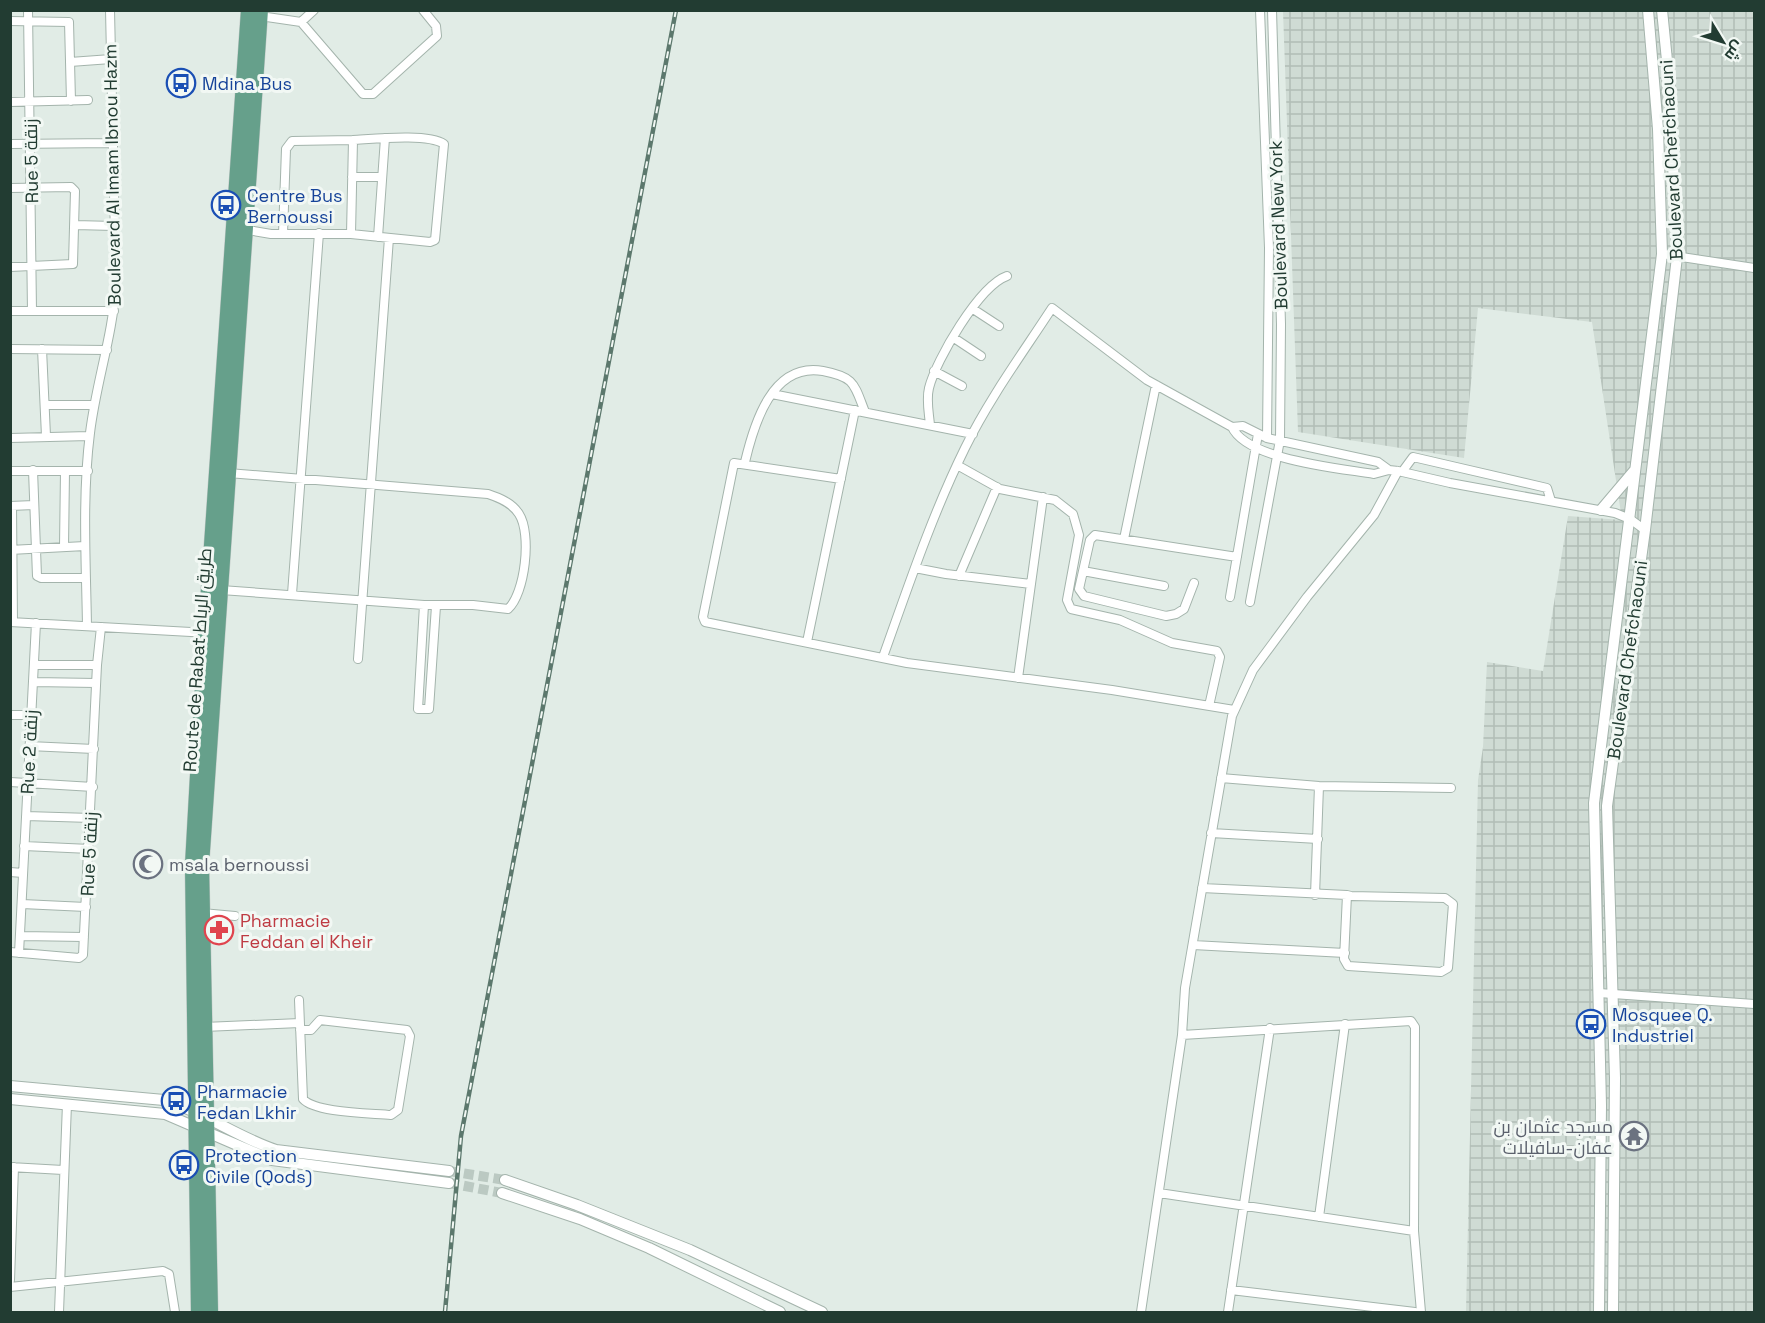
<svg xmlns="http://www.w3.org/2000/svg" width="1765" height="1323" font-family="'Space Grotesk',Cairo,sans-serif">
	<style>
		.industrial { fill: url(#industrial-grid) }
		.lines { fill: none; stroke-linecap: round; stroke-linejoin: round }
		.tertiary-tunnel { stroke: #bbc9c2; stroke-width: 10; stroke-dasharray: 10 5; stroke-linecap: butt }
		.minor-casing { stroke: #a4b4ac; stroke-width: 10 }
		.tertiary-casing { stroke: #a4b4ac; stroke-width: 12 }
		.primary-casing { stroke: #c1c8c6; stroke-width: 15 }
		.minor { stroke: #fff; stroke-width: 8 }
		.tertiary { stroke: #fff; stroke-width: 10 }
		.primary { stroke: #66a08b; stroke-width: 14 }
		.rail-casing { stroke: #5c786d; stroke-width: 4.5 }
		.rail { stroke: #f2f8f4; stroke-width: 2; stroke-dasharray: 7; stroke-linecap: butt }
		.labels { text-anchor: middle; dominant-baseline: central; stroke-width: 6; stroke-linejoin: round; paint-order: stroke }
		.transit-label { font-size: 18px; fill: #164399; stroke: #f2f8f4; text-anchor: start }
		.street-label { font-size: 18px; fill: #223c32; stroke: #f2f8f4 }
		.worship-label { font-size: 18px; fill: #5b616d; stroke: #f2f8f4; text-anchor: start }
		.health-label { font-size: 18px; fill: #be3a42; stroke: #f2f8f4; text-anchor: start }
	</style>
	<defs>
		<pattern id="industrial-grid" width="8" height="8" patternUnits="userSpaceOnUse" patternTransform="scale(1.5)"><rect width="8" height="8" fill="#cfdbd4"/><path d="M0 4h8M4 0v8" fill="none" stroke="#b1bdb6"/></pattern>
	</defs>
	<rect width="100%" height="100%" fill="#e1ece6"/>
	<path class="industrial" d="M 1283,11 L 1754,11 L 1754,1312 L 1466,1312 L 1478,780 L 1483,747 L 1487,662 L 1543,671 L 1568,516 L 1622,520 L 1592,322 L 1478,308 L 1464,458 L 1298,432 Z"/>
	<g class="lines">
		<path class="tertiary-tunnel" d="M 449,1171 L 505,1180
			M 449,1183 L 502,1193"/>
		<g class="minor-casing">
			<path id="minor" d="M 28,10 L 32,311
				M 1260,10 L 1269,248 L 1267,438
				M 260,16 L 301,22 L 363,94 L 373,94 L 437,36 L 436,26 L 423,10
				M 10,21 L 69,22 L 71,101
				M 301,22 L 314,10
				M 70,62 L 111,59
				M 10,102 L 88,100
				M 10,144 L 113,143
				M 352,177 L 382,177
				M 10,188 L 71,187 L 75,191 L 73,264 L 10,267
				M 75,225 L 114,226
				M 242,229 L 271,234 L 351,234 L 430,242 L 435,240 L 444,144 C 428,133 373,139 353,140
				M 283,234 L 286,149 L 292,141 L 353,140 L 351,234
				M 378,237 L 385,138
				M 1662,254 L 1754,268
				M 973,309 L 999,326
				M 10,311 L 114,311
				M 954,338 L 981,356
				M 10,349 L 107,350
				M 42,349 L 46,436
				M 934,371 L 962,386
				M 772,394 L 973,434
				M 45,405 L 94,405
				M 930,425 C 929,413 926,400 929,388 C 936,360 979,286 1007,276
				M 1232,427 C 1247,460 1339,468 1374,474 L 1389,470 L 1398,471 L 1450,483 L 1615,513 L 1630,519 L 1645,530
				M 10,438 L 89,436
				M 745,462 C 754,424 772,362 823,371 C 855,377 854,384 865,412
				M 957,465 L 1000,489 L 1055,500 L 1073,514 L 1079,535 L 1067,600 L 1071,609 L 1120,620 L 1172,643 L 1217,651 L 1220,657 L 1209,706
				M 33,470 L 37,576 L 41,578 L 86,578
				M 10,471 L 88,471
				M 1402,472 L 1413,457 L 1547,488 L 1551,501
				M 841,479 L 734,463 L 703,617 L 705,622 L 907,663 L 1112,690 L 1234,710
				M 10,506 L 34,505
				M 12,506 L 13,622
				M 1124,539 L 1156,385
				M 64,547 L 65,471
				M 10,550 L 85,546
				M 915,568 L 946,574 L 1031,584
				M 1083,571 L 1164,586
				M 959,576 L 997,487
				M 1194,583 L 1184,609 L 1176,614 L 1166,616 L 1084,596 L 1079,589 L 1090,540 L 1095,535 L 1237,557
				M 221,590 L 424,605 L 473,605 L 508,609 C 525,594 532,534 519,514 C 512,503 500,498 488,494 L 228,473
				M 292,594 L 319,233
				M 1230,597 L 1258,434
				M 1250,602 L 1280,440 L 1281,324 L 1272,10
				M 424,605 L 418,709 L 429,709 L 436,606
				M 10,622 L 209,633
				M 87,626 C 86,562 82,496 90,433 C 96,383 113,335 116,284 L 110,10
				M 807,642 L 855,410
				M 883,657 C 908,587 932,515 965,448 C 989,399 1022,354 1052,308 L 1147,380 L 1232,427 L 1243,426 L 1267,438 L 1378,462 L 1389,470
				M 358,659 L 389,238
				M 34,665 L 97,665
				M 1018,678 L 1043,497
				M 33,682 L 96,683
				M 10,715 L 31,715
				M 29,746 L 94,749
				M 1221,778 L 1319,786 L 1451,788
				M 10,782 L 93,787
				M 26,816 L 91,818
				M 1211,833 L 1318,839
				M 24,846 L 90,849
				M 10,872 L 23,873
				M 1202,888 L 1347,895 L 1351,896 L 1445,898 L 1453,904 L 1448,968 L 1441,972 L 1348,966 L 1344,959 L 1347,895
				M 1315,895 L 1319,786
				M 22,904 L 86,907
				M 202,913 L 235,916
				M 21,936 L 84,937
				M 1193,945 L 1345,953
				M 10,952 L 79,958 L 83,955 L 97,665 L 101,627
				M 19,953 L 36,623
				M 1599,993 L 1754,1004
				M 299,1000 L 303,1099 C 315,1113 371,1113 391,1115 L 398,1110 L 410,1036 L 407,1030 L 320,1020 L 311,1030 L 300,1030
				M 204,1027 L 300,1023
				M 1182,1035 L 1411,1021 L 1415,1027 L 1414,1231 L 1421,1312
				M 10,1167 L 63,1170
				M 1159,1193 L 1414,1231
				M 1319,1217 L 1345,1024
				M 10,1280 L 14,1167
				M 10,1287 L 163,1271 L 169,1274 L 175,1312
				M 1231,1290 L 1415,1312
				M 59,1312 L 67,1104
				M 1141,1312 L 1182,1035 L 1185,988 L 1232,716 L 1253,670 L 1307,597 L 1374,515 L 1398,471
				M 1228,1312 L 1270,1028"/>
		</g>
		<g class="tertiary-casing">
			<path id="tertiary" d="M 1601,510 L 1634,471
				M 10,1086 L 164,1100 C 204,1112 237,1137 276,1150 L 449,1171
				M 10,1099 L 165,1114 L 272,1160 L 449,1183
				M 505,1180 L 577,1205 L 690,1250 L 822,1312
				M 502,1193 L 580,1219 L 649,1248 L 780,1312
				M 1599,1312 L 1601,1105 L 1594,803 L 1662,254 L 1658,129 L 1648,10
				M 1613,1312 L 1615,1078 L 1607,806 L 1645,530 L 1677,257 L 1670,91 L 1662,10"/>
		</g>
		<g class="primary-casing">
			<path id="primary" d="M 198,1312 L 192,865 L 205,632 L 248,10
				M 211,1312 L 202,865 L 261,10"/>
		</g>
		<use href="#minor" class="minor"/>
		<use href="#tertiary" class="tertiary"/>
		<use href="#primary" class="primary"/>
		<g class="rail-casing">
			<path id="rail" d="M 445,1312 L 461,1136 L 676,10"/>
		</g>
		<use href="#rail" class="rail"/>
	</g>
	<defs>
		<g id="bus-ring" transform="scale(1.5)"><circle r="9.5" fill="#f2f8f4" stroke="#1a4fb4" stroke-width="1.5"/><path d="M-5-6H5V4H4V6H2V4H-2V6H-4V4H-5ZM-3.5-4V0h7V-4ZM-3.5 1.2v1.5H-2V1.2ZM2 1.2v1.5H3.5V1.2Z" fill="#1a4fb4"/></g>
		<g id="mosque-ring" transform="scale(1.5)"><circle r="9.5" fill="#f2f8f4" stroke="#6b7280" stroke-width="1.5"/><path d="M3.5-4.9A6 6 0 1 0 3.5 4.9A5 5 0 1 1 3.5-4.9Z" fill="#6b7280"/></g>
		<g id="pharmacy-ring" transform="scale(1.5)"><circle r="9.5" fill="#f2f8f4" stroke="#e0444e" stroke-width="1.5"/><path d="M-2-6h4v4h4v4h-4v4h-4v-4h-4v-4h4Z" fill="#e0444e"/></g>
		<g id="temple-ring" transform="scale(1.5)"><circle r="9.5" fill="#f2f8f4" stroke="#6b7280" stroke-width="1.5"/><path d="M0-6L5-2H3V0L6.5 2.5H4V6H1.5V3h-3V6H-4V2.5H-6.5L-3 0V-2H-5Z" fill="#6b7280"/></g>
	</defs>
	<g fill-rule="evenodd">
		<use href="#bus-ring" x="181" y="83"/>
		<use href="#bus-ring" x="226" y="205"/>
		<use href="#mosque-ring" x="148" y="864"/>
		<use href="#pharmacy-ring" x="219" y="930"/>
		<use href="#bus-ring" x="1591" y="1024"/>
		<use href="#bus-ring" x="176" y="1101"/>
		<use href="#temple-ring" x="1634" y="1136"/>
		<use href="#bus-ring" x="184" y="1165"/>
	</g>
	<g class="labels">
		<g class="transit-label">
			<text x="202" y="83">Mdina Bus</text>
			<text x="247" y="195">Centre Bus<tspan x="247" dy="21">Bernoussi</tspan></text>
			<text x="1612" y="1014">Mosquee Q.<tspan x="1612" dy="21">Industriel</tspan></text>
			<text x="197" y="1091">Pharmacie<tspan x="197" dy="21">Fedan Lkhir</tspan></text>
			<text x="205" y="1155">Protection<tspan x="205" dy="21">Civile (Qods)</tspan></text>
		</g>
		<g class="street-label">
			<text transform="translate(1671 160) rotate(-93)">Boulevard Chefchaouni</text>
			<text transform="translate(31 161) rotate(-91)">Rue 5 زنقة</text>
			<text transform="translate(112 175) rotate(-91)">Boulevard Al Imam Ibnou Hazm</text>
			<text transform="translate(1278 225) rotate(-92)">Boulevard New York</text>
			<text transform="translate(197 660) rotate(-86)">Route de Rabat طريق الرباط</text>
			<text transform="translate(1627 660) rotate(-82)">Boulevard Chefchaouni</text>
			<text transform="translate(29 752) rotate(-87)">Rue 2 زنقة</text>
			<text transform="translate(89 854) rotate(-87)">Rue 5 زنقة</text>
		</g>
		<g class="worship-label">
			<text x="169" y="864">msala bernoussi</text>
			<text x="1613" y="1126" text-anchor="end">مسجد عثمان بن<tspan x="1613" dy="21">عفان-سافيلات</tspan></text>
		</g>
		<g class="health-label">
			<text x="240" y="920">Pharmacie<tspan x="240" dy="21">Feddan el Kheir</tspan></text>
		</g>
	</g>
	<rect width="1765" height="1323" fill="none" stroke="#223c32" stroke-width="24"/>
	<g transform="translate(1723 42) rotate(128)" stroke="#f2f8f4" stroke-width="4.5" paint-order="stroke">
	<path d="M0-4.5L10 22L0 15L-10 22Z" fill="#223c32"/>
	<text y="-9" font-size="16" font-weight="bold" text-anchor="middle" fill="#223c32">ش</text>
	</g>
</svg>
